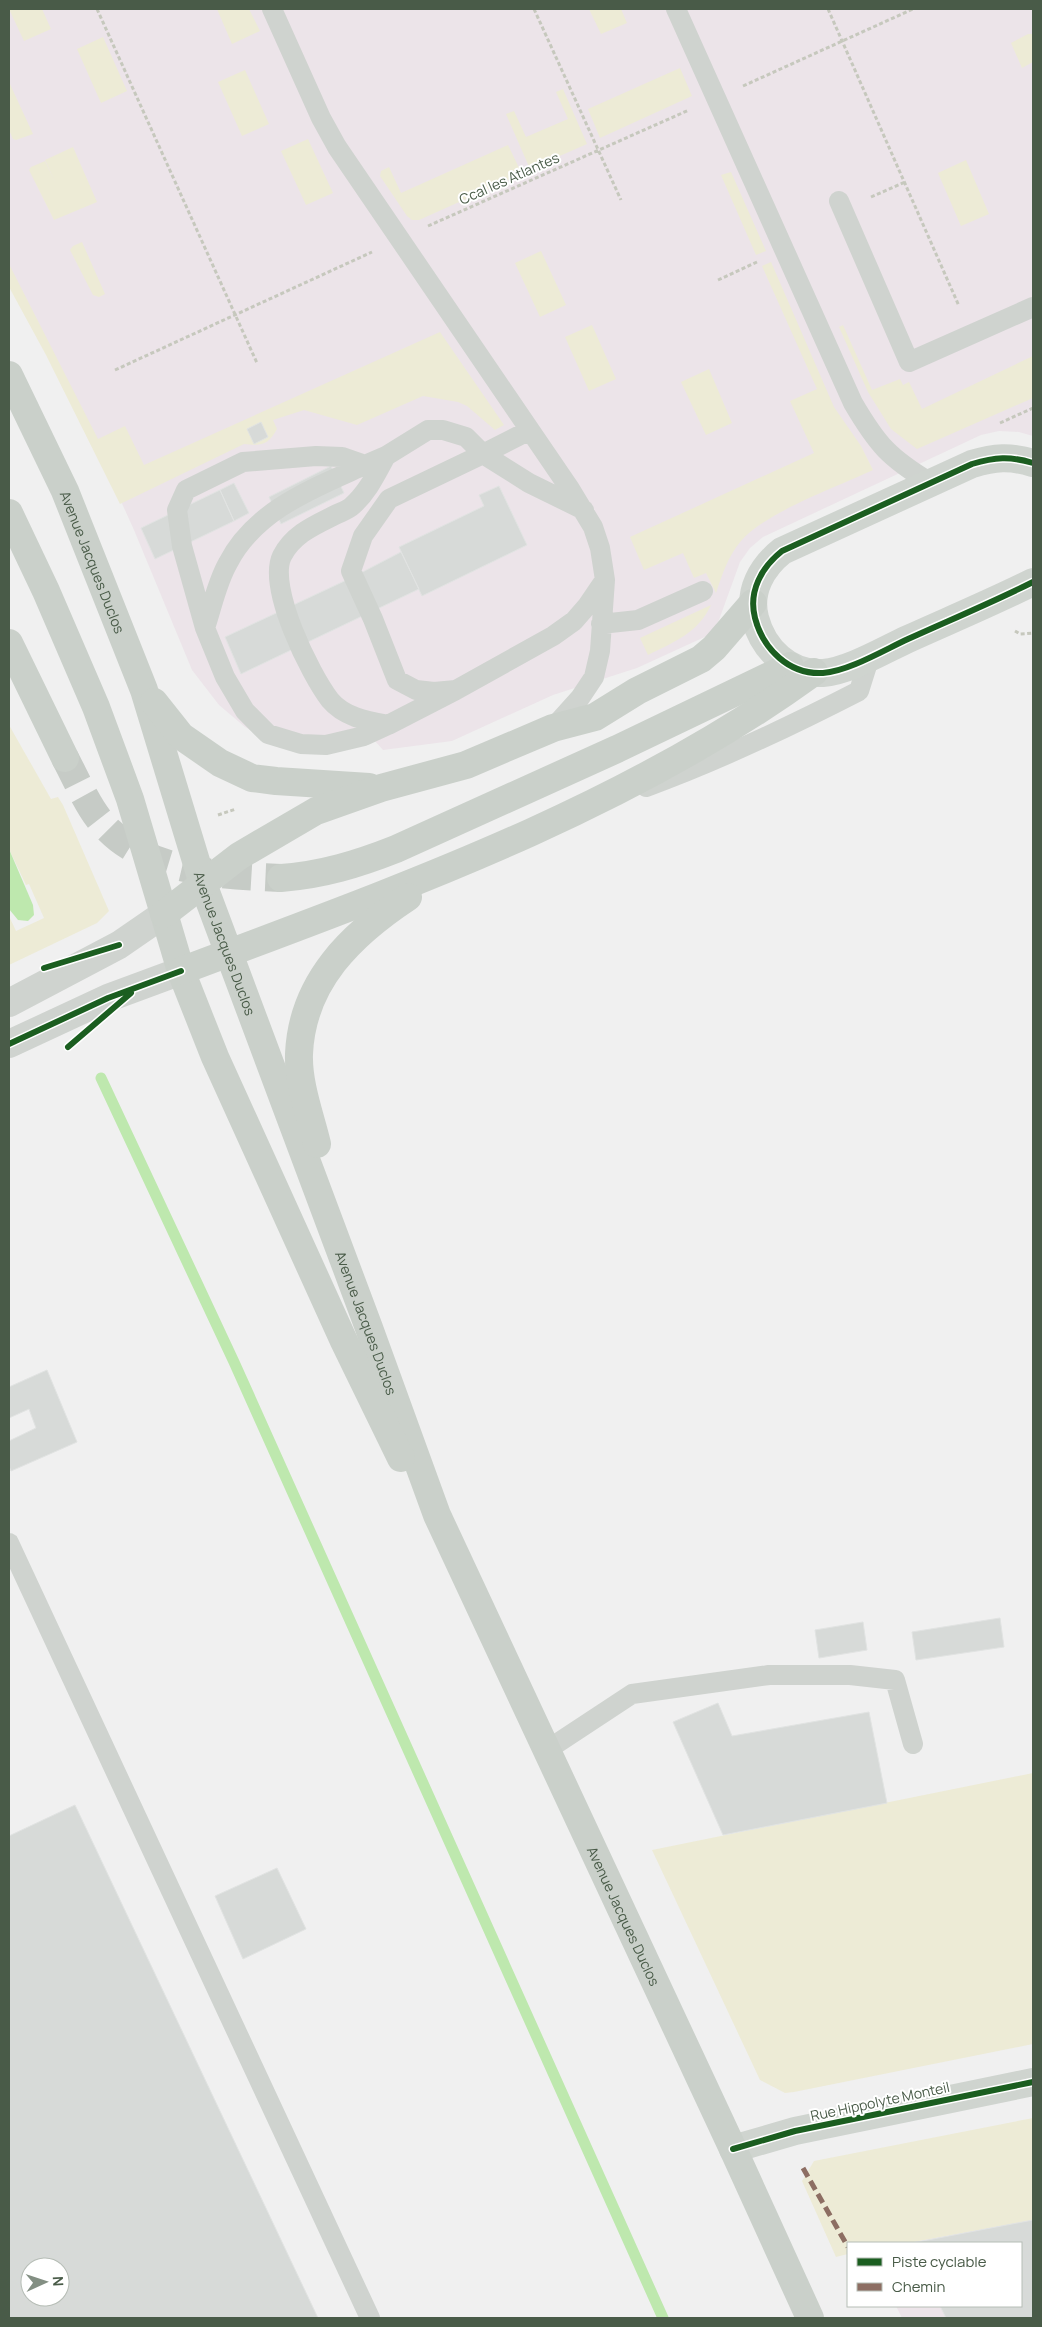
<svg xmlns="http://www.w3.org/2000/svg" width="1042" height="2327" font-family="Manrope,sans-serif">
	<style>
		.commercial { fill: #ece4e9 }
		.green { fill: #edebd6 }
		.water { fill: #bee8ae }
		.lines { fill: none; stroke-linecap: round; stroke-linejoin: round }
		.stream { stroke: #bee8ae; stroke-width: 11 }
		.building { fill: #d7dad8; stroke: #e1e3e2; fill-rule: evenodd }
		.primary-tunnel { stroke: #c6cbc6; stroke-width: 28; stroke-dasharray: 28 14; stroke-linecap: butt }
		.path { stroke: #c6c8bd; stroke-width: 3; stroke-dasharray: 4 2.5; stroke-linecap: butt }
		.lane { stroke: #cfd3cf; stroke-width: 20 }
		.street { stroke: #cfd3cf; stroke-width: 28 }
		.secondary { stroke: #cfd4cf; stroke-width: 28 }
		.primary { stroke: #cad0ca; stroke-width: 28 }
		.quiet { stroke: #8d6e63; stroke-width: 5; stroke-dasharray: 10 5; stroke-linecap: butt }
		.cycleway-casing { stroke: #fff; stroke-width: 9 }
		.cycleway { stroke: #1b5e20; stroke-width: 6 }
		.labels { text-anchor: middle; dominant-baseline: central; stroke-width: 4; stroke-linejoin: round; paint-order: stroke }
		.street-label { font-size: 14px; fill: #495b48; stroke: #fff }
	</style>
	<rect width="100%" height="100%" fill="#f0f0f0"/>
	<path class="commercial" d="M 9,9 L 1033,9 L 1033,436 L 1019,432 L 999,431 L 981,435 L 763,537 L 750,548 L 740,562 L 719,620 L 709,635 L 637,668 L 553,695 L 452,741 L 383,750 L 374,740 L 261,736 L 245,727 L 219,705 L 192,670 L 134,530 L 81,413 L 9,276 Z
		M 1033,2220 L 1033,2318 L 902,2318 L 896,2306 L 1021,2306 L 1021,2243 L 908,2243 Z"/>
	<path class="green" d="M 9,9 L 42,9 L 51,29 L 24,41 Z
		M 217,9 L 249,9 L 260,31 L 232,44 Z
		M 589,9 L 621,9 L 627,23 L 601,34 Z
		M 1028,34 L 1033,34 L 1033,62 L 1022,68 L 1011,43 Z
		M 103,37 L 127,91 L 101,103 L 77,49 Z
		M 680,68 L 692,96 L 600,138 L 588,109 Z
		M 245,70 L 269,124 L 242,136 L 218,82 Z
		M 9,82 L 33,134 L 16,140 L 13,139 L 9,130 Z
		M 563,89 L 587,144 L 530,169 L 506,114 L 514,111 L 526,137 L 568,119 L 556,92 Z
		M 308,139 L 333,193 L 306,205 L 281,151 Z
		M 508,145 L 522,174 L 419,220 L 412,220 L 407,216 L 380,176 L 381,171 L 389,167 L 401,193 Z
		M 73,147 L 97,202 L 54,220 L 29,170 L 31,167 L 45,161 L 56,184 L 45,160 Z
		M 966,160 L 989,214 L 961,226 L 938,173 Z
		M 731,172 L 766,251 L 756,255 L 721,175 Z
		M 82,242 L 105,294 L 99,297 L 93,295 L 70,250 L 73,246 Z
		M 541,251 L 566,305 L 540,317 L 515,263 Z
		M 771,262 L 834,407 L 861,446 L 873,470 C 837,487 766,512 741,541 C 728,556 722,575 716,593 L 706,573 L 694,578 L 683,553 L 644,570 L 630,537 L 814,453 L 790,401 L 817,389 L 762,266 Z
		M 9,264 L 98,439 L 125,426 L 144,465 L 440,332 L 504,425 L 495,430 L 467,406 L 458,402 L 423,396 L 357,425 L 304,410 L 273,420 L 277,429 C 268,445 262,446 244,444 L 120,504 L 46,355 L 9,287 Z
		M 592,325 L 616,379 L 589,391 L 565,337 Z
		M 843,325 L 872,390 L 900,379 L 903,385 L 909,382 L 922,409 L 1033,356 L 1033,398 L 917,449 L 891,429 L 868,392 L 839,327 Z
		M 709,369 L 732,423 L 706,435 L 681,382 Z
		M 711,605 C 698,633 674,642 648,655 L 640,638 Z
		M 9,725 L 51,799 L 58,797 L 63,805 L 109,911 L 97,923 L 9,965 L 9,916 L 16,931 L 44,918 L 29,884 L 26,885 L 9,849 Z
		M 1033,1773 L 1033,2044 L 794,2092 L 785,2093 L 760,2080 L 652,1850 Z
		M 1033,2118 L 1033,2220 L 908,2243 L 848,2243 L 848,2254 L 836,2257 L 802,2181 L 814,2161 Z"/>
	<path class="water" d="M 9,849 L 33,905 L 34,915 L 28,921 L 18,920 L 9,909 Z"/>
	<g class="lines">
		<path class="stream" d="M 101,1078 L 234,1362 L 663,2318"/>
	</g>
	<path class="building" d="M 261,422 L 268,437 L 254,444 L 247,429 Z
		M 331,466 L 344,493 L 281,524 L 269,497 Z
		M 234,483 L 249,513 L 234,521 L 220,490 Z
		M 499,486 L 527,545 L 422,596 L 399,547 L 484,506 L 479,495 Z
		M 220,490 L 234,521 L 155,559 L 141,528 Z
		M 401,552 L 419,589 L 241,674 L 225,637 L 353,577 Z
		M 47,1370 L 77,1442 L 11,1471 L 9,1466 L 9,1441 L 36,1428 L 29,1409 L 9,1418 L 9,1387 Z
		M 1000,1618 L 1004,1647 L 916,1660 L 912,1632 Z
		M 863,1622 L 867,1650 L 819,1658 L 815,1630 Z
		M 718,1703 L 732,1736 L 869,1712 L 887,1803 L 723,1835 L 673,1722 Z
		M 75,1805 L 318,2318 L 9,2318 L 9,1836 ZM 30,2267 L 60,2267 L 60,2297 L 30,2297 Z
		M 277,1868 L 306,1929 L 243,1959 L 215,1896 Z
		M 1033,2220 L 1033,2318 L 946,2318 L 940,2306 L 1021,2306 L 1021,2243 L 912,2243 Z"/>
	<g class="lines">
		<path class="primary-tunnel" d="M 65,758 C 74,775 82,793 92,809 C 131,872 214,875 281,878"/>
		<path class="path" d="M 97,9 L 257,363
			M 534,9 L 621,200
			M 828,9 L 959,306
			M 743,86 L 913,9
			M 871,197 L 905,182
			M 428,226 L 689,110
			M 718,280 L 757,262
			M 115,370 L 372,252
			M 1000,423 L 1033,408
			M 1015,631 L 1020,634 L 1033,633
			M 218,815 L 236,809"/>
		<path class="lane" d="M 272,9 L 321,118 L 337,147 L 570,489 L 593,527 L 600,548 L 605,580 L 600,651 L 594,677 L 580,698 L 553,728
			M 676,9 L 853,403 C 877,444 889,458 931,483
			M 839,201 L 909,362 L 1033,307
			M 386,456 C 376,474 368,492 352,506 C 348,510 341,512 335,515 C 315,525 293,534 282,556 C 267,587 310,674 330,700 C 344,717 367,721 388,725
			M 584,510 L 529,483 L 483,454 L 389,499 L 363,536 L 351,571 L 373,619 L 397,680 L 416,690 L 434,692 L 456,690 L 553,636 L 574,621 L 587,606 L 604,581
			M 601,624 L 638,620 L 703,591
			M 205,628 C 212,607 217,582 228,563 C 255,510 314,488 365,465
			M 456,690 L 388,725 L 364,736 L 326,745 L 301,744 L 268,734 L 245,711 L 225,677 L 205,628 L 182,546 L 177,510 L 186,490 L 243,462 L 316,456 L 342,457 L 365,465 L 386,456 L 428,430 L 443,430 L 466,437 L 483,454 L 530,430
			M 646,787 C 720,760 789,727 859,691 L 870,656
			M 9,1543 L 370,2318
			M 547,1750 L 632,1694 L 769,1675 L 850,1675 L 895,1680 L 913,1744"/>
		<path class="street" d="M 9,1003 L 119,945 L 164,914
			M 9,1044 L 108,998 L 181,971"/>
		<path class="secondary" d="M 1033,463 C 1010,456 995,457 972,464 L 782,551 C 762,567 748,591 755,618 C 763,649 789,675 823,673 C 849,671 884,650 908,639 C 950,620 993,602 1033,582
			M 733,2149 L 795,2131 L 1033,2082"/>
		<g class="primary">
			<path id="s1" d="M 9,375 L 65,491 L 144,690 L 203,884 L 369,1328 L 437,1515 L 733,2149 L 810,2318"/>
			<path d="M 9,513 L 46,591 L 96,707 L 130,799 L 181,971 L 215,1057 L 343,1339 L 401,1458"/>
			<path d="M 9,643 L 65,758"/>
			<path d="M 154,702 L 181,736 L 220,763 L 252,778 L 276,781 L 369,787"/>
			<path d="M 281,878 C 322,875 358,864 396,849 L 617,749 L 790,666"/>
			<path d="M 164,914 L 239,856 L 316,811 L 381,788 L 466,765 L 553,728 L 595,717 L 637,691 L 701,659 L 714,648 L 753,603"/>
			<path d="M 181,971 C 399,889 624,810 814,672"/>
			<path d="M 317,1144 C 310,1115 298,1084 299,1054 C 302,981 352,934 408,897"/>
		</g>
		<path class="quiet" d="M 803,2168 L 848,2247"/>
		<g class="cycleway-casing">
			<path id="cycleway" d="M 1033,463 C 1010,456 995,457 972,464 L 782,551 C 762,567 748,591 755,618 C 763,649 789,675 823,673 C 849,671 884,650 908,639 C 950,620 993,602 1033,582
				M 44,968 L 119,945
				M 9,1044 L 108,998 L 181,971
				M 68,1047 L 131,993
				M 733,2149 L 795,2131 L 1033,2082"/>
		</g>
		<use href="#cycleway" class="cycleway"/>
	</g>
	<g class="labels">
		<g class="street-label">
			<text transform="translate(509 178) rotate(-24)">Ccal les Atlantes</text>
			<text stroke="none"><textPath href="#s1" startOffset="205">Avenue Jacques Duclos</textPath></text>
			<text stroke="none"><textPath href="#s1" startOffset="609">Avenue Jacques Duclos</textPath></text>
			<text stroke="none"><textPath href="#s1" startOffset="1014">Avenue Jacques Duclos</textPath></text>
			<text stroke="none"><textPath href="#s1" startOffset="1661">Avenue Jacques Duclos</textPath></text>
			<text transform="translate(880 2101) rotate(-12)">Rue Hippolyte Monteil</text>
		</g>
	</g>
	<rect width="1042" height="2327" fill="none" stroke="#495b48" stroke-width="20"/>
	<rect x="847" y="2242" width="175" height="65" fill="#ffffff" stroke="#b6bdb6"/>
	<rect x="857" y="2258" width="25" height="8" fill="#1b5e20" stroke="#b6bdb6"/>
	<text x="892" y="2267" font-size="15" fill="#495b48">Piste cyclable</text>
	<rect x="857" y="2283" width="25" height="8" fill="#8d6e63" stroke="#b6bdb6"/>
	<text x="892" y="2292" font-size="15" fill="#495b48">Chemin</text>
	<g transform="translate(45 2282) rotate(87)"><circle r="24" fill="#ffffff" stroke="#b6bdb6"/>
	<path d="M0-4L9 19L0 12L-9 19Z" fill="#838f83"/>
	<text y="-8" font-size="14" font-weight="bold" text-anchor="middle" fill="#495b48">N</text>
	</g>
</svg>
